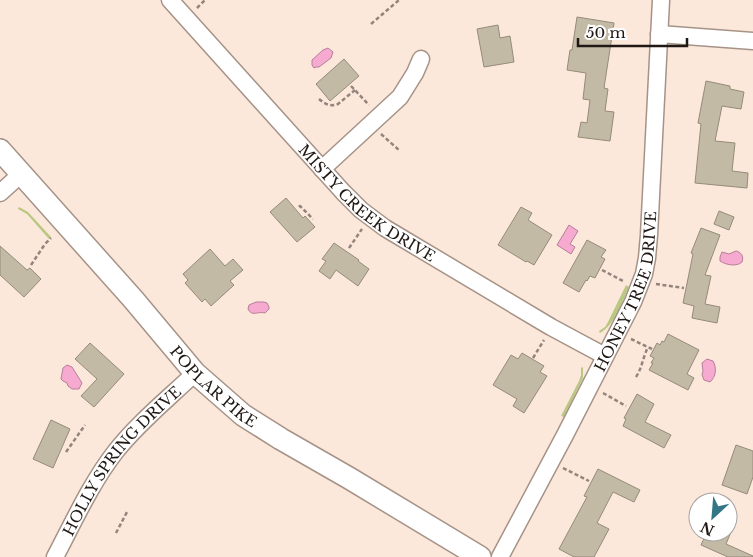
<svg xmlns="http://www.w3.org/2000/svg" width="753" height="557" font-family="'Libre Baskerville',serif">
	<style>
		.green { fill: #b9c882 }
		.water { fill: #f7aad0; stroke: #b67e98 }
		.building { fill: #c3baa6; stroke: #948b79 }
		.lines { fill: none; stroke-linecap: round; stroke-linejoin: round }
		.minor-casing { stroke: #a69387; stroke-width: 19 }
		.major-casing { stroke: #a69387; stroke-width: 24 }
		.path { stroke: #93847c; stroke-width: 2.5; stroke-dasharray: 4 2.5; stroke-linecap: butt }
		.minor { stroke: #fff; stroke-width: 16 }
		.major { stroke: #fff; stroke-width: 21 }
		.labels { text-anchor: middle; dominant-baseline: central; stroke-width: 5; stroke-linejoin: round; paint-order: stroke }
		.street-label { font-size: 15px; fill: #1f1814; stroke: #fff }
	</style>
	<rect width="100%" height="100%" fill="#fce7db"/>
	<path class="green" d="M 19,207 L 28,212 L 51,237 L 49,239 L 27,214 L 18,209 Z
		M 626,285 L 629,287 C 622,302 615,325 600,333 L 599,331 L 605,327 L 608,322 Z
		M 583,367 L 583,378 L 564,417 L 561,416 L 579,381 L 581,375 L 581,368 Z"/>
	<path class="water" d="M 328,48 L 333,52 L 331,58 L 319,67 L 316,67 L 314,68 L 312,65 L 312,60 L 323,50 Z
		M 569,225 L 578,231 L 570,244 L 575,247 L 571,254 L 557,245 Z
		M 736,251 C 741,252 744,256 742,262 C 737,267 726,265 720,261 L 720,257 L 722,252 L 729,254 Z
		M 256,302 L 264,302 L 267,303 L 269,307 L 269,309 L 265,313 C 257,311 252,317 248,309 L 249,305 Z
		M 707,359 L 713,361 C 717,368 716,377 710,382 L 704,380 L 702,375 L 703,371 L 702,363 Z
		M 67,365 L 72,367 L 82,383 L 79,389 L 72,389 L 68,386 L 67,383 L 63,381 L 61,379 L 63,368 Z"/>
	<path class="building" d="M 577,17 L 614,23 L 604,88 L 608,89 L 605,111 L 614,112 L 610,141 L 578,137 L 581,122 L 587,123 L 590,100 L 583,99 L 586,73 L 567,70 L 570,50 L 572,50 Z
		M 498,25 L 500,38 L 510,36 L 514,62 L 484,67 L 477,29 Z
		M 344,59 L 359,76 L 330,101 L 316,84 Z
		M 706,81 L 730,86 L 730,89 L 744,92 L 741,109 L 722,106 L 715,141 L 735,143 L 732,171 L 748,173 L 747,188 L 695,183 L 701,124 L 698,123 Z
		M 286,198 L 303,218 L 305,216 L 315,227 L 297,242 L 270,212 Z
		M 521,207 L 532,213 L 528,220 L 552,235 L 534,265 L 527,261 L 526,262 L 498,245 Z
		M 719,211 L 734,217 L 729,230 L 714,224 Z
		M 701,228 L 720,235 L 705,275 L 711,276 L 705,304 L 720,307 L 717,323 L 692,318 L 694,306 L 683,303 L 693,254 L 691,253 Z
		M 587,240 L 606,250 L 601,257 L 605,259 L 595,278 L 590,276 L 587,281 L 586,280 L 579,292 L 563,283 Z
		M 334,243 L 359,260 L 358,261 L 369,269 L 358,286 L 336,270 L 330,279 L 319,271 L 326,261 L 322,259 Z
		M 0,246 L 27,270 L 30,268 L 41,279 L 24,297 L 0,275 Z
		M 210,249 L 225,266 L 233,259 L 243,270 L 230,281 L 234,285 L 211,306 L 205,299 L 202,302 L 185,283 L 188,280 L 183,274 Z
		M 668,334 L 699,350 L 687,374 L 694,378 L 688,390 L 649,370 L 653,363 L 651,363 L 654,358 L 650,356 L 657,343 L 660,345 L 662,341 L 664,342 Z
		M 90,343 L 124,374 L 94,407 L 81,396 L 97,379 L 75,359 Z
		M 522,353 L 544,366 L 540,372 L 547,376 L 524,413 L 513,406 L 517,399 L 493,385 L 511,355 L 518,359 Z
		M 637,394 L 654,404 L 645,422 L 671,435 L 664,448 L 623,426 L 626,419 L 624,418 Z
		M 51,420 L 70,429 L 53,468 L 33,459 Z
		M 736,445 L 753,451 L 753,477 L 747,494 L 722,485 Z
		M 598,469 L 640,490 L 634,502 L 613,492 L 597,523 L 609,529 L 594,557 L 574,557 L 559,549 L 587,497 L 584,496 Z
		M 707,532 L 731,532 L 726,544 L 753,556 L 753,557 L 728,557 L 701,545 Z"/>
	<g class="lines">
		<g class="minor-casing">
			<g id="minor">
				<path id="s1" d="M 170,0 L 343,192 L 361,210 L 385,228 L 551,327 L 605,356"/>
				<path d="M 659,34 L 753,41"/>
				<path d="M 322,169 L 400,97 L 415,73 L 421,59"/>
				<path d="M 0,193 L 21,174"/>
				<path id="s2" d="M 55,557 C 74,521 91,483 116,451 C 139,422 169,398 195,373"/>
				<path id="s3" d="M 500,557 L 565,435 L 633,302 L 644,274 L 647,258 L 649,235 L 661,0"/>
			</g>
		</g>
		<g class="major-casing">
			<g id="major">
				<path id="s4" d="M 0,150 L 133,299 L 195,373 L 243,415 L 281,439 L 349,478 L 480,557"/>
			</g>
		</g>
		<path class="path" d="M 197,8 L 205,0
			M 371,24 L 399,0
			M 351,86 L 369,105
			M 319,99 C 325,104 330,107 338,104 L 355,90
			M 381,134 L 400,151
			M 299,207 L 300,206 L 313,219
			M 349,248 L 362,229
			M 31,265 L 45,244 L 51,238
			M 602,270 L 625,282
			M 656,284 L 684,288
			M 631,339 L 652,349
			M 533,358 L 544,340
			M 636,377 C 642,368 643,357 648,347
			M 603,393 L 626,406
			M 66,452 L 85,425
			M 563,468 L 589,481
			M 116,533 L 127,512"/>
		<use href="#minor" class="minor"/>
		<use href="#major" class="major"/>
	</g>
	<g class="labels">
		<g class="street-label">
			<text stroke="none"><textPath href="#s1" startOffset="284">MISTY CREEK DRIVE</textPath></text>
			<text stroke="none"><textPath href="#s3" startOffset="296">HONEY TREE DRIVE</textPath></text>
			<text stroke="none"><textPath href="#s4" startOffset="319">POPLAR PIKE</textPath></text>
			<text stroke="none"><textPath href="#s2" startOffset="118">HOLLY SPRING DRIVE</textPath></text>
		</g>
	</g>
	<g transform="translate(713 517) rotate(206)"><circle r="24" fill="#ffffff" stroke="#a5a3a1"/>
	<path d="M0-4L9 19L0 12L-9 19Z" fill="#337787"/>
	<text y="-8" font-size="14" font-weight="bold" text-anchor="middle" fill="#1f1814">N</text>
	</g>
	<path d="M578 38v8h109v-8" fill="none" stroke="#1f1814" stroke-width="2.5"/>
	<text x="586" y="38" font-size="15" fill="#1f1814" stroke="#ffffff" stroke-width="4" paint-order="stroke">50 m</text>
</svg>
